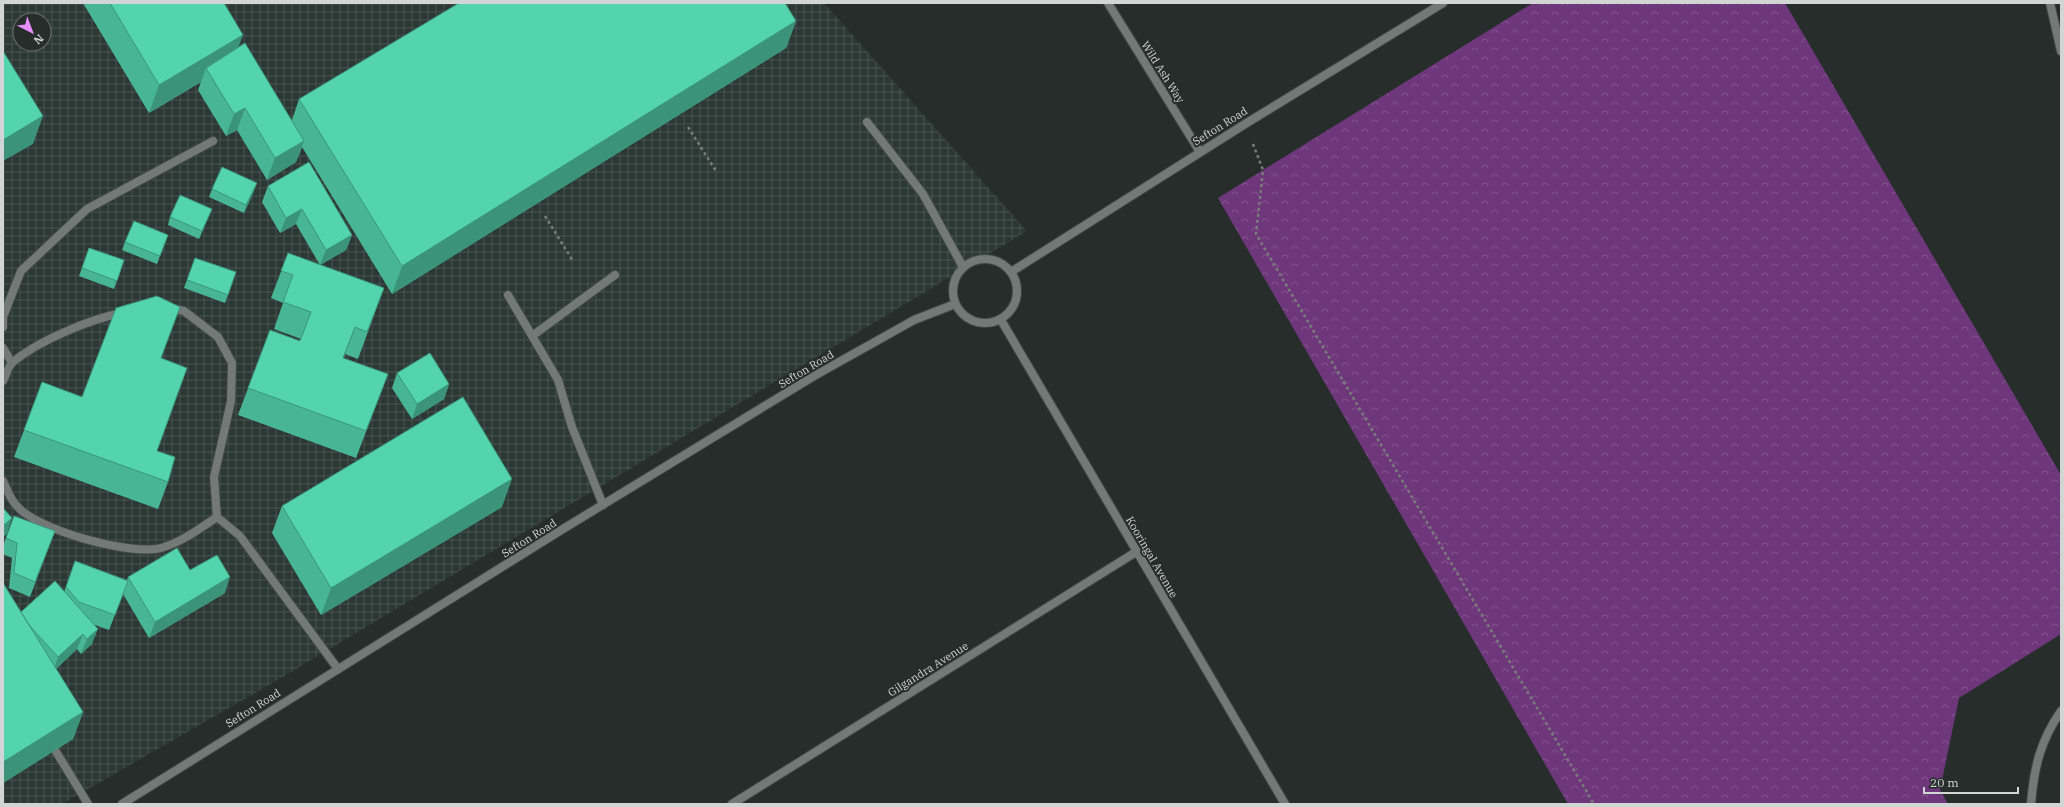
<svg xmlns="http://www.w3.org/2000/svg" width="2064" height="807" font-family="'IBM Plex Serif',serif">
	<style>
		.industrial { fill: url(#industrial-grid); fill-rule: evenodd }
		.forest { fill: url(#forest-crowns) }
		.lines { fill: none; stroke-linecap: round; stroke-linejoin: round }
		.lane-casing { stroke: #424845; stroke-width: 10 }
		.street-casing { stroke: #424845; stroke-width: 10 }
		.path { stroke: #787d7b; stroke-width: 2.5; stroke-dasharray: 3 3; stroke-linecap: butt }
		.lane { stroke: #737977; stroke-width: 8 }
		.street { stroke: #737977; stroke-width: 8 }
		.wall { fill: #48b695 }
		.shaded-wall { fill: #3b9479 }
		.building { fill: #54d4ad; stroke: #3b9479 }
		.labels { text-anchor: middle; dominant-baseline: central; stroke-width: 4; stroke-linejoin: round; paint-order: stroke }
		.street-label { font-size: 11px; fill: #d1d5d3; stroke: #272d2b }
	</style>
	<defs>
		<pattern id="industrial-grid" width="8" height="8" patternUnits="userSpaceOnUse"><rect width="8" height="8" fill="#2b3833"/><path d="M0 4h8M4 0v8" fill="none" stroke="#495450"/></pattern>
		<pattern id="forest-crowns" width="20" height="18" patternUnits="userSpaceOnUse"><rect width="20" height="18" fill="#6e377b"/><path d="M2 6a3 3 0 1 1 6 0M12 15a3 3 0 1 1 6 0" fill="none" stroke="#82538d"/></pattern>
	</defs>
	<rect width="100%" height="100%" fill="#272d2b"/>
	<path class="industrial" d="M 3,3 L 824,3 L 1027,231 L 281,678 L 62,804 L 3,804 ZM 20,20 L 44,20 L 44,44 L 20,44 Z"/>
	<path class="forest" d="M 1533,3 L 1785,3 L 2061,475 L 2061,634 L 1959,698 L 1940,790 L 1948,804 L 1568,804 L 1218,198 Z"/>
	<g class="lines">
		<g class="lane-casing">
			<path id="lane" d="M 867,122 L 923,194 L 963,267
				M 508,295 L 558,380 L 572,427 L 603,505
				M 169,308 L 184,311 L 218,337 L 232,363 L 231,401 L 214,477 L 217,517 L 240,536 L 338,669
				M 3,327 L 3,317 L 21,271 L 87,209 L 213,141
				M 532,336 L 615,275
				M 3,348 L 12,363
				M 3,381 C 6,376 8,366 13,362 C 38,341 90,319 122,313
				M 3,481 C 7,489 10,499 16,505 C 35,530 132,556 161,548 C 182,542 199,529 217,517
				M 55,750 L 88,804
				M 2031,804 C 2034,768 2040,741 2061,711"/>
		</g>
		<g class="street-casing">
			<path id="street" d="M 1108,3 L 1200,152
				M 2050,3 L 2061,51
				M953 291a32 32 0 1 1 64 0a32 32 0 1 1-64 0Z
				M 1011,272 L 1245,124 L 1443,3
				M 1001,320 L 1285,804
				M 122,804 L 558,532 L 814,376 L 914,320 L 955,304
				M 732,804 L 1136,552"/>
		</g>
		<path class="path" d="M 688,127 L 716,171
			M 1253,144 L 1263,170 L 1256,234 L 1594,804
			M 545,216 L 573,261"/>
		<use href="#lane" class="lane"/>
		<use href="#street" class="street"/>
	</g>
	<path class="wall" d="M 83,3 L 224,3 L 238,48 L 292,120 L 299,99 L 796,21 L 786,48 L 392,294 L 302,147 L 296,162 L 267,180 L 237,130 L 226,136 L 198,90 L 201,82 L 149,113 Z
		M 268,186 L 352,235 L 346,250 L 320,265 L 384,288 L 358,359 L 345,354 L 344,358 L 388,374 L 356,458 L 238,415 L 270,330 L 300,341 L 301,339 L 274,329 L 283,303 L 271,298 L 288,253 L 320,265 L 296,224 L 280,233 L 262,202 Z
		M 212,189 L 254,191 L 244,213 L 209,197 Z
		M 209,216 L 199,239 L 168,225 L 170,217 Z
		M 125,242 L 165,242 L 157,264 L 122,250 Z
		M 89,248 L 124,260 L 114,289 L 79,276 Z
		M 195,258 L 236,272 L 225,303 L 184,288 Z
		M 161,358 L 157,451 L 168,482 L 158,509 L 14,457 L 42,382 L 82,397 Z
		M 397,373 L 449,384 L 444,399 L 412,419 L 392,388 Z
		M 282,506 L 502,507 L 321,615 L 272,533 Z
		M 14,516 L 55,531 L 30,597 L 9,588 L 12,558 L 3,554 L 3,546 Z
		M 75,561 L 127,580 L 128,577 L 190,570 L 225,593 L 149,638 L 123,594 L 109,630 L 95,625 L 92,644 L 81,654 L 77,649 L 56,669 L 83,712 L 73,739 L 3,783 L 3,583 L 21,612 L 64,592 Z"/>
	<path class="shaded-wall" d="M 796,21 L 786,48 L 392,294 L 402,266 Z
		M 243,35 L 233,62 L 206,68 L 201,82 L 149,113 L 159,85 Z
		M 245,108 L 237,130 L 226,136 L 234,114 Z
		M 43,116 L 33,144 L 3,161 L 3,140 Z
		M 304,141 L 296,162 L 267,180 L 275,158 Z
		M 257,183 L 254,191 L 244,213 L 246,205 Z
		M 212,209 L 209,216 L 199,239 L 202,231 Z
		M 302,209 L 296,224 L 280,233 L 286,218 Z
		M 352,235 L 346,250 L 320,265 L 326,250 Z
		M 449,384 L 444,399 L 412,419 L 417,404 Z
		M 512,479 L 502,507 L 321,615 L 331,588 Z
		M 12,518 L 7,534 L 3,537 L 3,526 Z
		M 230,577 L 225,593 L 149,638 L 155,622 Z
		M 98,629 L 92,644 L 81,654 L 87,639 Z
		M 83,634 L 77,649 L 53,672 L 58,657 Z
		M 83,712 L 73,739 L 3,783 L 3,762 Z"/>
	<path class="building" d="M 110,3 L 224,3 L 243,35 L 159,85 Z
		M 459,3 L 785,3 L 796,21 L 402,266 L 299,99 Z
		M 245,43 L 304,141 L 275,158 L 245,108 L 234,114 L 206,68 Z
		M 3,51 L 43,116 L 3,140 Z
		M 309,162 L 352,235 L 326,250 L 302,209 L 286,218 L 268,186 Z
		M 222,167 L 257,183 L 246,205 L 212,189 Z
		M 180,195 L 212,209 L 202,231 L 170,217 Z
		M 134,221 L 168,235 L 160,256 L 125,242 Z
		M 89,248 L 124,260 L 117,281 L 82,268 Z
		M 288,253 L 384,288 L 367,332 L 355,327 L 343,358 L 388,374 L 366,431 L 248,388 L 270,330 L 300,341 L 311,312 L 283,302 L 293,275 L 281,271 Z
		M 195,258 L 236,272 L 228,295 L 187,280 Z
		M 157,296 L 180,307 L 161,358 L 187,368 L 157,451 L 175,457 L 168,482 L 24,430 L 42,382 L 82,397 L 116,308 Z
		M 430,353 L 449,384 L 417,404 L 397,373 Z
		M 463,397 L 512,479 L 331,588 L 282,506 Z
		M 3,508 L 12,518 L 3,526 Z
		M 14,516 L 55,531 L 35,582 L 14,573 L 17,543 L 6,538 Z
		M 177,548 L 190,570 L 217,555 L 230,577 L 155,622 L 128,577 Z
		M 75,561 L 128,581 L 115,615 L 79,602 L 66,587 Z
		M 55,581 L 98,629 L 87,639 L 83,634 L 58,657 L 29,625 L 21,612 Z
		M 3,583 L 83,712 L 3,762 Z"/>
	<g class="labels">
		<g class="street-label">
			<text transform="translate(1163 72) rotate(58)">Wild Ash Way</text>
			<text transform="translate(1220 126) rotate(-32)">Sefton Road</text>
			<text transform="translate(806 369) rotate(-31)">Sefton Road</text>
			<text transform="translate(529 538) rotate(-32)">Sefton Road</text>
			<text transform="translate(1152 557) rotate(60)">Kooringal Avenue</text>
			<text transform="translate(928 669) rotate(-32)">Gilgandra Avenue</text>
			<text transform="translate(253 708) rotate(-32)">Sefton Road</text>
		</g>
	</g>
	<rect width="2064" height="807" fill="none" stroke="#d1d5d3" stroke-width="8"/>
	<g transform="translate(32 32) rotate(138)"><circle r="19" fill="#272d2b" stroke="#6b706e"/>
	<path d="M0-3L7 15L0 10L-7 15Z" fill="#e88eff"/>
	<text y="-6" font-size="11" font-weight="bold" text-anchor="middle" fill="#d1d5d3">N</text>
	</g>
	<path d="M1924 787v6h94v-6" fill="none" stroke="#d1d5d3" stroke-width="2"/>
	<text x="1930" y="787" font-size="12" fill="#d1d5d3" stroke="#272d2b" stroke-width="3" paint-order="stroke">20 m</text>
</svg>
